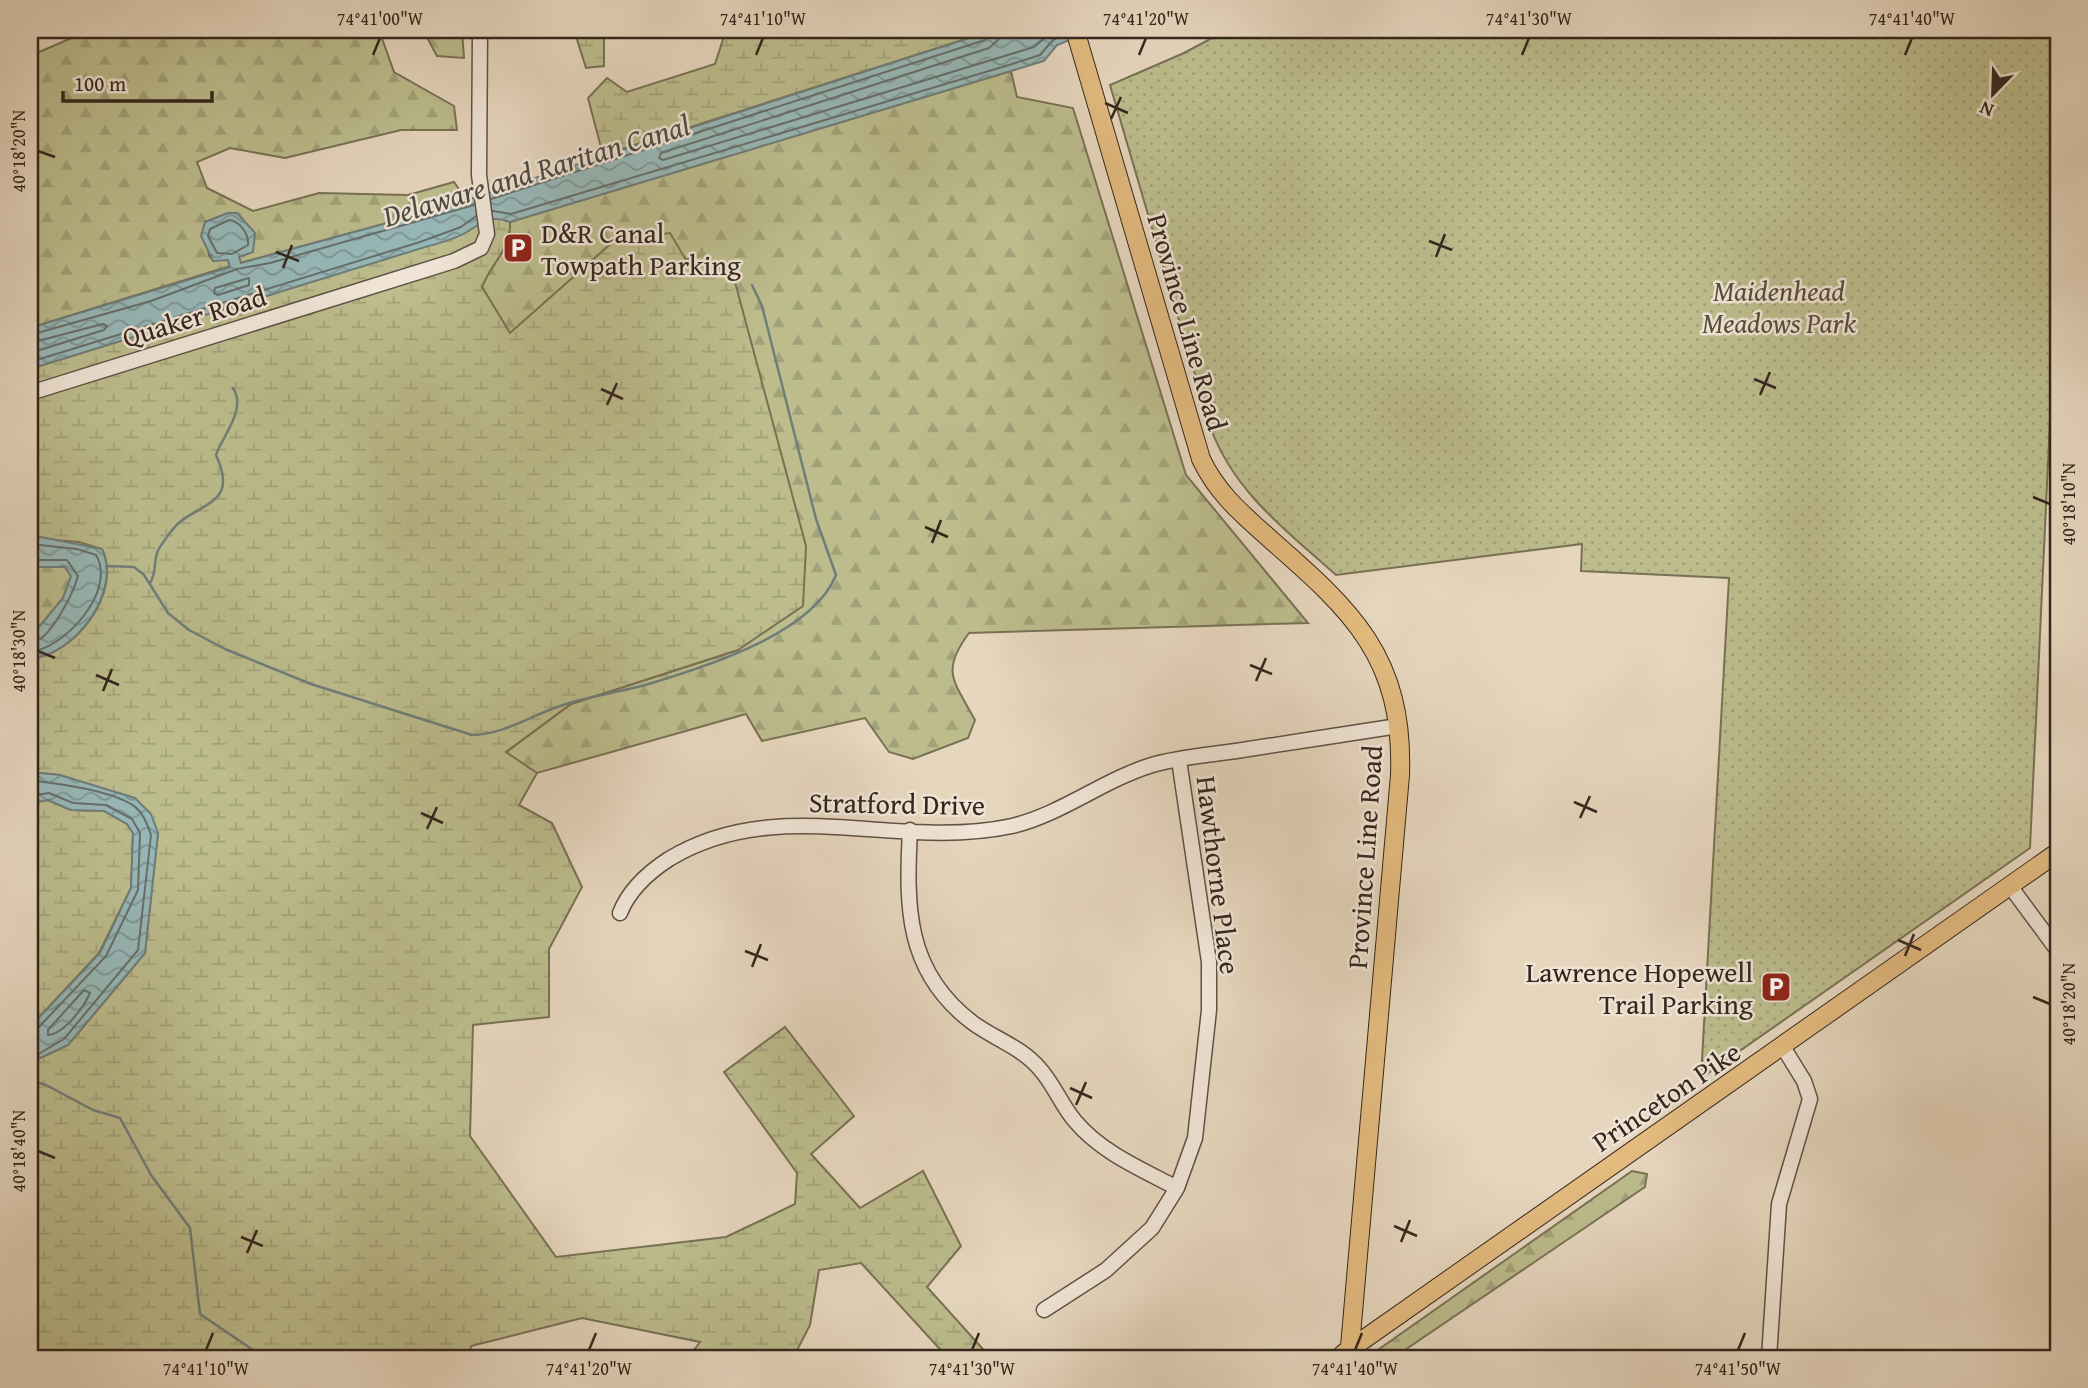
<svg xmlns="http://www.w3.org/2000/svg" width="2088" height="1388" font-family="'Gentium Book Plus',serif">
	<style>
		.forest { fill: url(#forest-firs); stroke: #787155; stroke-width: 2 }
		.wetland { fill: url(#wetland-marsh); stroke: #787155; stroke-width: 2 }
		.park { fill: url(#park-dots); stroke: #787155; stroke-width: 2 }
		.water { fill: url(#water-waves); stroke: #6f7e7a; stroke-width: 2 }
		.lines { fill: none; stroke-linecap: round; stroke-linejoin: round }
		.shore { stroke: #666f6a; stroke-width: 2 }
		.stream { stroke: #6f7e7a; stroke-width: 2.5 }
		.minor-casing { stroke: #605245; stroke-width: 17 }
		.major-casing { stroke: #34261d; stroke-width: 20 }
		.minor { stroke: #efe4d5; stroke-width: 14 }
		.major { stroke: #e3bb7f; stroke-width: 18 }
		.ticks { fill: none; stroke: #34261d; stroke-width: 2.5 }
		.labels { text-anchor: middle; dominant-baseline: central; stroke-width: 5; stroke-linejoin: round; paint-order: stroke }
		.poi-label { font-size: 28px; fill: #34261d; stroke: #efe4d5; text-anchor: start }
		.park-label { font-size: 28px; font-style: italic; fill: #564c39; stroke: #efe4d5 }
		.street-label { font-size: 28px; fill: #34261d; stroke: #efe4d5 }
		.water-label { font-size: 30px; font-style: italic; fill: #4d4a44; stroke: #efe4d5 }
		.neatline { fill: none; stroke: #34261d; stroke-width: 2.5 }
		.ticks-label { font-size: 18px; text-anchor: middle; fill: #34261d }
	</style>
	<defs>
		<pattern id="forest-firs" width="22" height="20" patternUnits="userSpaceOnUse" patternTransform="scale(1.75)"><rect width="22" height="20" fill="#bcbc8d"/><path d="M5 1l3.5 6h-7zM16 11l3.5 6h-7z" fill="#a2a179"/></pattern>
		<pattern id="wetland-marsh" width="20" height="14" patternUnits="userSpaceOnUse" patternTransform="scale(1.75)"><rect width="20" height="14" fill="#bcbc8d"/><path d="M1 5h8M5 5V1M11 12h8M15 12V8" fill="none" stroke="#a2a179"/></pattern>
		<pattern id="park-dots" width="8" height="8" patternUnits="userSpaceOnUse" patternTransform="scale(1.75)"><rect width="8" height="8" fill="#bcbc8d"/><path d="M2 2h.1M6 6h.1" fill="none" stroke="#a2a179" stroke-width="1.8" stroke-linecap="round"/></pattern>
		<pattern id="water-waves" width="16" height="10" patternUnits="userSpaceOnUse" patternTransform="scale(1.75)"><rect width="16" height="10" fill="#97b8b8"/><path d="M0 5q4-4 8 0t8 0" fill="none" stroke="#7c9595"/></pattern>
	</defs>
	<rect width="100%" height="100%" fill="#e6d6be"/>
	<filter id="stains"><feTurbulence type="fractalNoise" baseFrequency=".00286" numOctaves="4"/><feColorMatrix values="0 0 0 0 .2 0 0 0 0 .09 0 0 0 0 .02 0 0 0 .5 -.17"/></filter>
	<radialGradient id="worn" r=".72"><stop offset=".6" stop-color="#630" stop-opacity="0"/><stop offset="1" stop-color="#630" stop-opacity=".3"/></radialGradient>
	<path class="forest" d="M 90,30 L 379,30 L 394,72 L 454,106 L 457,130 L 401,130 L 285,158 L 230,148 L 197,162 L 207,188 L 253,211 L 319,193 L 408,195 L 454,182 L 465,198 L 442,208 L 240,263 L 228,213 L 205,222 L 209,256 L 213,260 L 228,260 L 230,266 L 30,328 L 30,56 Z
		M 423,30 L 462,30 L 464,58 L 437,56 Z
		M 1011,71 L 1017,97 L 1073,108 L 1186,475 L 1308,623 L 969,633 C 940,672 954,681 975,720 L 968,738 L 913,759 L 889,752 L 865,718 L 762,741 L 746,714 L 537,773 L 505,753 L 571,704 L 738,650 L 732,271 L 615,240 L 510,334 L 482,287 C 491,263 511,250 510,222 Z
		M 30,567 L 65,567 L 71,576 L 63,598 L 30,638 Z
		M 1632,1171 L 1647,1174 L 1645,1187 L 1393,1358 L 1371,1358 L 1372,1354 Z"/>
	<path class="wetland" d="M 574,30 L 604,30 L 604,66 L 586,68 Z
		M 726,30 L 994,30 L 603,155 L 588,98 L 607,78 L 627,92 L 715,64 Z
		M 497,217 L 510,222 C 511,250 491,263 482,287 L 510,333 L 615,240 L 670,233 L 686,260 L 732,271 L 806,546 L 803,606 L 738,650 L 571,704 L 506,752 L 537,773 L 519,805 L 552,823 L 582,887 L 549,949 L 549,1017 L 473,1025 L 470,1136 L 556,1257 L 726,1237 L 795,1204 L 797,1173 L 724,1072 L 785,1027 L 854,1116 L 811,1154 L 860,1208 L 923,1171 L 961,1246 L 927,1287 L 991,1358 L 948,1358 L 861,1263 L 819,1270 L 810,1325 L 793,1358 L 688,1358 L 700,1342 L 582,1318 L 471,1346 L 469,1358 L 30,1358 L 30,1069 L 40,1058 L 68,1045 L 145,953 L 158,833 L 60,775 L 30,772 L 30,659 C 75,655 123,592 102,549 L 79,542 L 30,538 L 30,369 L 465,233 L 477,223 Z
		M 48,800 L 71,810 L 104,811 L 127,824 L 133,833 L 131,888 L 99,953 L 30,1027 L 30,803 Z"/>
	<path class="park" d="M 1227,30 L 2058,30 L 2058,249 L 2030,848 L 1701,1078 L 1729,578 L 1581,571 L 1582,544 L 1336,575 C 1287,531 1235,493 1211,429 L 1110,85 L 1184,53 Z"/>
	<path class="water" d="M 994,30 L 1121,30 L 1115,33 L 1091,31 L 1057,45 L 1044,61 L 1011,71 L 510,222 C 490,214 482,223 465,233 C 453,240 436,244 422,248 L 30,369 L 30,328 L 230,267 L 228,260 L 213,261 L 201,236 L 205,222 L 228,213 L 237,213 L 255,233 L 253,252 L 239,257 L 241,263 L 442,208 Z
		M 41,537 L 102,549 C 122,592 75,655 30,659 L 30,638 L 63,598 L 71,576 L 65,567 L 30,567 L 30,538 Z
		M 30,772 L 60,775 L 135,798 L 151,814 L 158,833 L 145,953 L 68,1045 L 40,1058 L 30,1069 L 30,1027 L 100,953 L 131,888 L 133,833 L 127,824 L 104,811 L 71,810 L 48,800 L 30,803 Z"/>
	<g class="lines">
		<path class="shore" d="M 1000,30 L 998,40 L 989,48 L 661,153 L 659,158 L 663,160 L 1034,47 L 1054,30
			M 491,199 L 985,40 L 991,30
			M 493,211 L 511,214 L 1009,65 L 1040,55 L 1053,40 L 1065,34
			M 229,220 C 240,221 249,234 248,245 L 232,254 L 217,253 L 208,236 L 210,229 Z
			M 249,278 L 249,285 L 218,295 L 214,293 L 215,288 Z
			M 30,335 L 151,301 L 237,269 L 270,263 L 474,205
			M 30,343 L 103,324 L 107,326 L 104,330 L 30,353
			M 30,362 L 420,242 L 461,227 L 476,216
			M 30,544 L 77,549 L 96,555 C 117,591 65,648 30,652
			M 30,560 L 67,560 L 78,576 C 73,594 49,642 30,644
			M 30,780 C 58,784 106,789 131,804 C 142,810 147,823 151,835 L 138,950 L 64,1039 L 30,1059
			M 30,796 L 49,793 L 73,803 L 106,805 L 132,819 L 140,833 L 138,890 L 106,956 L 38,1028 L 30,1030
			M 84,990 L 90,993 C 84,1007 64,1034 48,1035 L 48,1030 Z"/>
		<path class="stream" d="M 106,566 L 134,567 L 144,575 L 168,613 L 189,630 L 225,649 L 311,684 L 472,735 C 506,734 531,715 563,705 C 592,695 623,692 652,683 C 708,666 813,633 836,575 L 816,519 L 762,306 L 752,285
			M 150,583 C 158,571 152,558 160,547 C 166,538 173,527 181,521 C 211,500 236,499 216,455 C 223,435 247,409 233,388
			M 30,1080 L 46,1085 L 93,1110 L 120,1118 L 151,1175 L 190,1228 L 200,1314 L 265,1358"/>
		<g class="minor-casing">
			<path id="minor" d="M 30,393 L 454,261 L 481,248 L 487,234 L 479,175 L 480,30
				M 910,830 C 906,906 905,972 973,1023 C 995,1039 1021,1047 1039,1068 C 1054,1084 1061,1105 1075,1121 C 1102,1153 1141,1169 1177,1188
				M 2010,886 L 2058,951
				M 620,913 C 629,890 649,872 669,859 C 778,793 896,851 1012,826 C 1062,814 1103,780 1152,765 C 1179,757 1209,755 1236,751 C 1290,743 1344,734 1398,726
				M 1044,1310 L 1106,1270 L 1152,1228 L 1177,1188 L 1195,1138 L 1209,1010 L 1209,962 L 1179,760
				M 1769,1358 L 1779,1204 L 1810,1099 L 1804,1081 L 1783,1047"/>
		</g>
		<g class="major-casing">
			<path id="major" d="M 1075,30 L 1201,459 C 1217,493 1242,514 1270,539 C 1352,611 1404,657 1400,775 L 1349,1358
				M 1343,1354 L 2058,852"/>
		</g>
		<use href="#minor" class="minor"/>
		<use href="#major" class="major"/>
	</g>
	<path class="ticks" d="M 373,55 L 380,38M 756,55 L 763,38M 1139,55 L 1146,38M 1522,55 L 1529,38M 1905,55 L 1912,38M 1105,103 L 1128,113M 1111,119 L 1121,97M 38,151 L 55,157M 1429,241 L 1452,250M 276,252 L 299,261M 1436,257 L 1445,234M 283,268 L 292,245M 1754,379 L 1776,388M 601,389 L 623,399M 1760,395 L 1770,372M 607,405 L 617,383M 2033,497 L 2050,504M 925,527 L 948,537M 932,543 L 941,520M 38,651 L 55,658M 1250,665 L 1272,674M 96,675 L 119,685M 1256,681 L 1266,658M 103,691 L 112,669M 1574,802 L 1597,812M 421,813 L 443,823M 1580,818 L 1590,796M 427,829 L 437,807M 1898,940 L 1921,950M 745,951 L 768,960M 1905,956 L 1914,934M 752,967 L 761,944M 2033,997 L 2050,1004M 1070,1088 L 1092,1098M 1076,1105 L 1086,1082M 38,1151 L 55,1158M 1394,1226 L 1417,1236M 241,1237 L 263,1246M 1401,1242 L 1410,1220M 247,1253 L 257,1230M 206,1350 L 213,1333M 589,1350 L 596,1333M 972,1350 L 979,1333M 1355,1350 L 1362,1333M 1738,1350 L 1745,1333"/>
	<defs>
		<g id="parking-square" transform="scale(1.575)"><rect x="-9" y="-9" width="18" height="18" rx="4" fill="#8f2418" stroke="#efe4d5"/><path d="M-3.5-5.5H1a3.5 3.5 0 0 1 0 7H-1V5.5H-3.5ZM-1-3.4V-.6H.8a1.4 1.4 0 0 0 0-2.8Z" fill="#fff"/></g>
	</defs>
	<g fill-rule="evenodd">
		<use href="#parking-square" x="518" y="248"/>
		<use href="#parking-square" x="1776" y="987"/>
	</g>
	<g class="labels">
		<g class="poi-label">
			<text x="541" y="232">D&amp;R Canal<tspan x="541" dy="32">Towpath Parking</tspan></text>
			<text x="1753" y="971" text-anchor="end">Lawrence Hopewell<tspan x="1753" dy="32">Trail Parking</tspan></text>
		</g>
		<g class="park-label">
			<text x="1779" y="290">Maidenhead<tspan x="1779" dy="32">Meadows Park</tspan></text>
		</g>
		<g class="street-label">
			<text transform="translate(194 316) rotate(-17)">Quaker Road</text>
			<text transform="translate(1188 322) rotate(74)">Province Line Road</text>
			<text transform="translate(897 803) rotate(1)">Stratford Drive</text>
			<text transform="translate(1364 857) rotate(-86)">Province Line Road</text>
			<text transform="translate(1219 875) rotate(83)">Hawthorne Place</text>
			<text transform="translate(1666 1096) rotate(-34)">Princeton Pike</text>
		</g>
		<g class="water-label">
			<text transform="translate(536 170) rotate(-17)">Delaware and Raritan Canal</text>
		</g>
	</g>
	<rect width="2088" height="1388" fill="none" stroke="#e6d6be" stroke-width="77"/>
	<g transform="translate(1993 94) rotate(203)" stroke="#efe4d5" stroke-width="5" paint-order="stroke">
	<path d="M0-5L12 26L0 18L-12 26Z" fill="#34261d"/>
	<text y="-10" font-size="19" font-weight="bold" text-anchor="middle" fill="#34261d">N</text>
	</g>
	<path d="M63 91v10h149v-10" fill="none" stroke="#34261d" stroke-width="3.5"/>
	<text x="74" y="91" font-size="21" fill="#34261d" stroke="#efe4d5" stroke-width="5" paint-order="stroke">100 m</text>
	<rect x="38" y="38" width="2012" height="1312" class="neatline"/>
	<g class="ticks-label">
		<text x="380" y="25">74°41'00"W</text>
		<text x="763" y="25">74°41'10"W</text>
		<text x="1146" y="25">74°41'20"W</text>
		<text x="1529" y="25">74°41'30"W</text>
		<text x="1912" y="25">74°41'40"W</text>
		<text transform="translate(19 151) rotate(-90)" y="6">40°18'20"N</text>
		<text transform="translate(2069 504) rotate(-90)" y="6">40°18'10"N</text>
		<text transform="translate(19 651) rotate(-90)" y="6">40°18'30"N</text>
		<text transform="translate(2069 1004) rotate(-90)" y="6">40°18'20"N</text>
		<text transform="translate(19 1151) rotate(-90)" y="6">40°18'40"N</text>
		<text x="206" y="1375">74°41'10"W</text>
		<text x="589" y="1375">74°41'20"W</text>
		<text x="972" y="1375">74°41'30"W</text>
		<text x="1355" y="1375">74°41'40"W</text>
		<text x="1738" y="1375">74°41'50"W</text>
	</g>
	<rect width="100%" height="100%" filter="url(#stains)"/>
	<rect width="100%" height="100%" fill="url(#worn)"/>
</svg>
